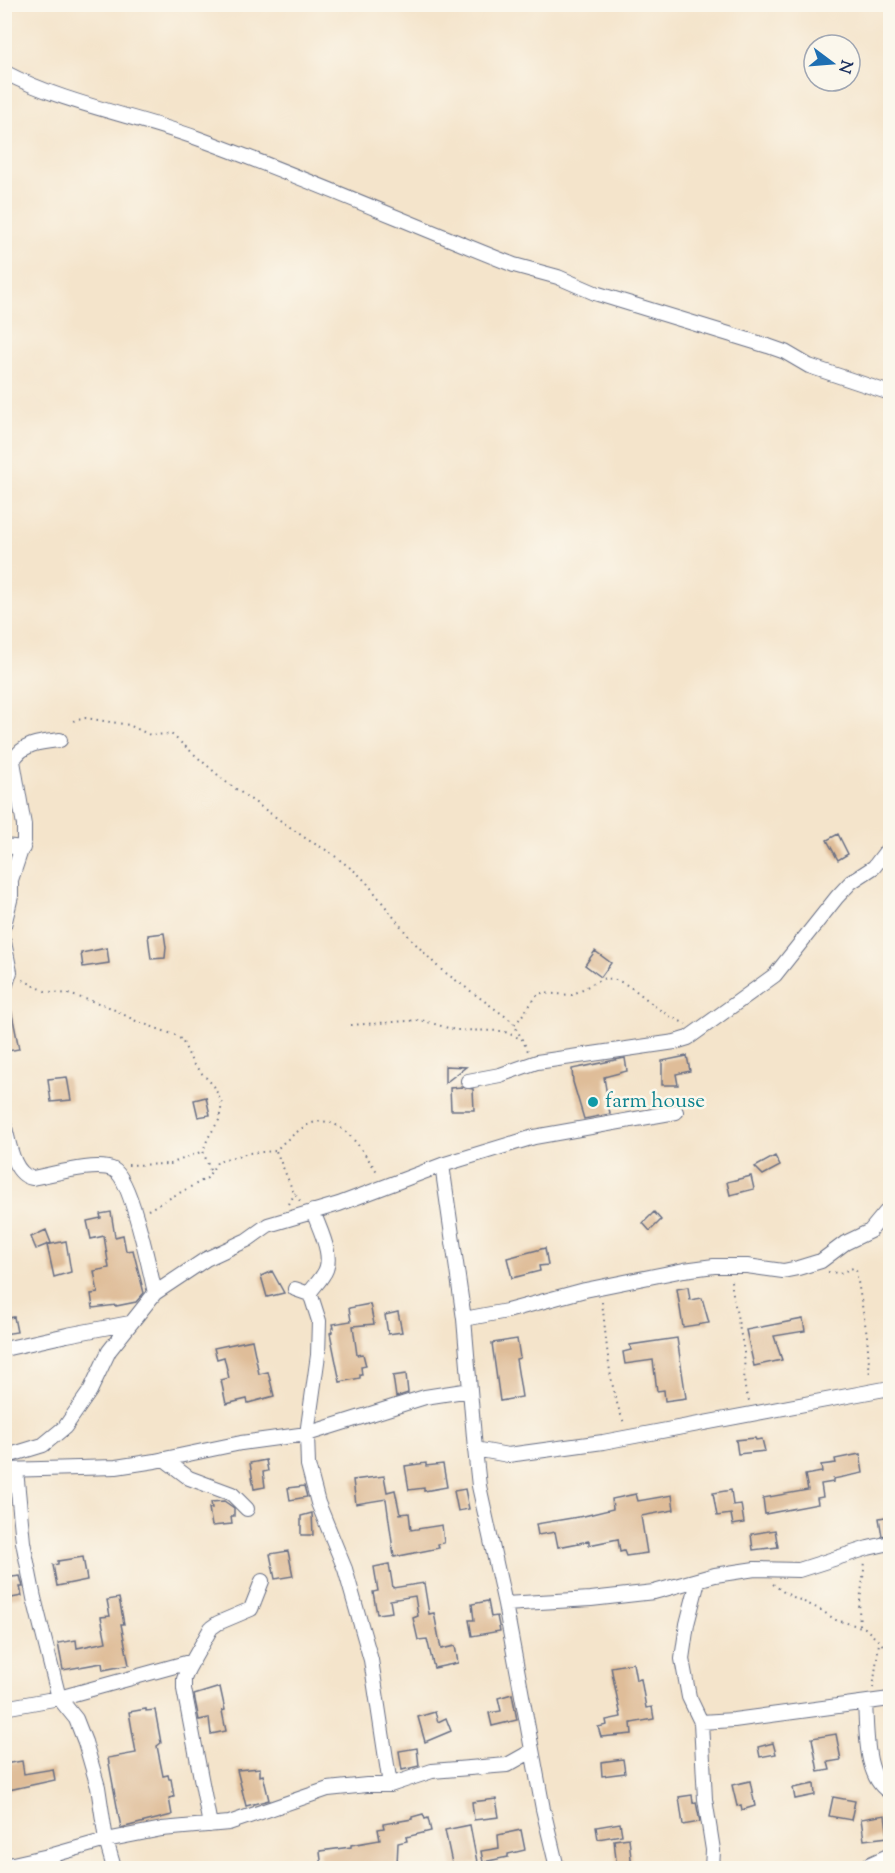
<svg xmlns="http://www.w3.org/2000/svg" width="895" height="1873" font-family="'Sorts Mill Goudy',serif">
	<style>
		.building { fill: #dfbd99 }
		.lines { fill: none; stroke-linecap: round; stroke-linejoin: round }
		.minor-casing { stroke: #676e84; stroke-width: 16 }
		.path { stroke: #676e84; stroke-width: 2; stroke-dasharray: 1.5 4.5; stroke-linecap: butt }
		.minor { stroke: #fff; stroke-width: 14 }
		.culture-dot { fill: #0f9aa8; stroke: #fbf7ec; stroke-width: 2 }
		.labels { text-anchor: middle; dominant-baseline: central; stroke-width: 5; stroke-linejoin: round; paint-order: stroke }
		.culture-label { font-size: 21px; fill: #0d838f; stroke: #fbf7ec; text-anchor: start }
	</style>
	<rect width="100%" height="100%" fill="#fbf7ec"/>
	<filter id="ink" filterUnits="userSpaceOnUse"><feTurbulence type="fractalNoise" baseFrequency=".0167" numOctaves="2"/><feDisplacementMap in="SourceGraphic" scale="12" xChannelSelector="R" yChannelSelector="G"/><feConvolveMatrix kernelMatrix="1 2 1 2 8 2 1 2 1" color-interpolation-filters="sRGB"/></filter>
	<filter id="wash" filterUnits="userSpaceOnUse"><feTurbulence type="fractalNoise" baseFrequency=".008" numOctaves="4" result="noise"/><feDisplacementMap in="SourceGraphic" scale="24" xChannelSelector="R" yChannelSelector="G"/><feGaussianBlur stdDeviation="1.35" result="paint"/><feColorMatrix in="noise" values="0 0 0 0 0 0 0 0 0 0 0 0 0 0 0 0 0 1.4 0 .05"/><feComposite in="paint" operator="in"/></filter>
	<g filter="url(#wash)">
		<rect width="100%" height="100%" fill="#f4e4cb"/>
		<g id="blocks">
			<path class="building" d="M 838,834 L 848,854 L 838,860 L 827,840 Z
				M 164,933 L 166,947 L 165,958 L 151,959 L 148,935 Z
				M 107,948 L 109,963 L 83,967 L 81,953 Z
				M 595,951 L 611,963 L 601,977 L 585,965 Z
				M 10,1004 L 19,1049 L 8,1051 L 4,1032 L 4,1005 Z
				M 687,1056 L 690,1071 L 676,1074 L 678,1085 L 662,1085 L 662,1061 Z
				M 625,1058 L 627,1071 L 604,1077 L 610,1114 L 584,1119 L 573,1082 L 572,1069 Z
				M 445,1066 L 466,1067 L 445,1083 Z
				M 67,1077 L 71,1100 L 51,1102 L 48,1079 Z
				M 462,1087 L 473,1089 L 474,1110 L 451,1110 L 450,1088 Z
				M 206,1097 L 210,1115 L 198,1117 L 194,1100 Z
				M 775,1156 L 780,1166 L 763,1175 L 755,1167 Z
				M 751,1176 L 754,1189 L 730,1195 L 727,1182 Z
				M 111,1212 L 115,1237 L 123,1235 L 126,1251 L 133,1250 L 144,1293 L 136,1302 L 116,1306 L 116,1305 L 93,1308 L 91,1294 L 98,1293 L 94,1271 L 109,1268 L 104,1236 L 91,1239 L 87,1221 L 101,1218 L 100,1214 Z
				M 654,1212 L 661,1220 L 650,1231 L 643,1223 Z
				M 46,1230 L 51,1243 L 36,1249 L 31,1237 Z
				M 66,1241 L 71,1272 L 54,1277 L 47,1245 Z
				M 545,1248 L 548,1265 L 539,1266 L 540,1271 L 512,1278 L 507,1258 Z
				M 272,1271 L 284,1293 L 267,1297 L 261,1276 Z
				M 688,1287 L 690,1300 L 702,1298 L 709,1323 L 683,1327 L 677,1289 Z
				M 370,1304 L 374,1324 L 353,1326 L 357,1355 L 363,1354 L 366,1366 L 361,1367 L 362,1375 L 360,1375 L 360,1378 L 340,1382 L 330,1333 L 332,1332 L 332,1328 L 334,1328 L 333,1324 L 351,1321 L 349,1308 Z
				M 398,1312 L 402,1332 L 388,1334 L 385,1315 Z
				M 14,1317 L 17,1332 L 4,1334 L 4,1319 Z
				M 803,1319 L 805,1331 L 774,1336 L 782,1360 L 754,1366 L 746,1330 Z
				M 677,1338 L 686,1398 L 665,1401 L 664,1390 L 657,1391 L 653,1360 L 625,1364 L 623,1352 L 631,1350 L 630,1345 Z
				M 517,1339 L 520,1358 L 516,1359 L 522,1397 L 500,1401 L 492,1343 Z
				M 252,1340 L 259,1374 L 268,1372 L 274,1396 L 248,1403 L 247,1399 L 226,1404 L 221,1380 L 229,1378 L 224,1357 L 217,1359 L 214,1348 Z
				M 406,1374 L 408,1393 L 396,1397 L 393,1376 Z
				M 755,1438 L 756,1440 L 762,1439 L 765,1451 L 738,1454 L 736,1440 Z
				M 860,1454 L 863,1473 L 833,1479 L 833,1482 L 821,1484 L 823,1497 L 817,1498 L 818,1504 L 765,1514 L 763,1498 L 808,1490 L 805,1475 L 822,1472 L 821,1465 L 836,1463 L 835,1459 Z
				M 266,1460 L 268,1471 L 263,1472 L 265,1487 L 254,1489 L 250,1463 Z
				M 426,1463 L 426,1466 L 443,1464 L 447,1487 L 424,1491 L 424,1488 L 409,1490 L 405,1466 Z
				M 384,1476 L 387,1492 L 395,1490 L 400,1514 L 409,1513 L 411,1530 L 442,1525 L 444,1543 L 438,1544 L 439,1548 L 394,1557 L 386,1499 L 356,1504 L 353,1480 Z
				M 304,1486 L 307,1497 L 290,1500 L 288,1488 Z
				M 465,1489 L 469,1509 L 458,1511 L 454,1491 Z
				M 731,1490 L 733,1505 L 741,1504 L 744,1523 L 733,1525 L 731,1514 L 717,1516 L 713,1493 Z
				M 636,1494 L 638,1501 L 672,1495 L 674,1510 L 641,1516 L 647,1553 L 626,1556 L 624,1551 L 620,1552 L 618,1539 L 589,1545 L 589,1541 L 558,1547 L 555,1532 L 538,1535 L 536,1524 L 584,1516 L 613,1509 L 612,1499 Z
				M 224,1501 L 234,1508 L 234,1516 L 231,1516 L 232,1524 L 212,1526 L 209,1508 L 212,1508 L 211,1502 Z
				M 312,1513 L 313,1535 L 301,1535 L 301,1516 Z
				M 891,1516 L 891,1534 L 882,1536 L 879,1518 Z
				M 775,1530 L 778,1547 L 753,1550 L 751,1534 Z
				M 288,1551 L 293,1576 L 275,1579 L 270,1554 Z
				M 83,1557 L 87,1580 L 57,1586 L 53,1565 L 58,1564 L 58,1561 Z
				M 389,1564 L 393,1588 L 424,1583 L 429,1614 L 434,1613 L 441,1649 L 455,1646 L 458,1663 L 434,1668 L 427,1639 L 418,1640 L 413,1618 L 418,1616 L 415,1596 L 390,1600 L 392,1612 L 377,1614 L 373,1592 L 378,1591 L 374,1567 Z
				M 20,1576 L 23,1587 L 20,1587 L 22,1596 L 6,1599 L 4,1578 Z
				M 119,1598 L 124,1624 L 121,1624 L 129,1665 L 103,1670 L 102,1663 L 63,1670 L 58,1643 L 76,1640 L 77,1648 L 106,1642 L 101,1617 L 110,1616 L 107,1600 Z
				M 488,1601 L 491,1617 L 497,1616 L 500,1631 L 472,1636 L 469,1620 L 474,1620 L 472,1604 Z
				M 633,1663 L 636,1680 L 641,1679 L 646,1708 L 652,1707 L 654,1719 L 631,1723 L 632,1734 L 601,1737 L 598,1727 L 607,1725 L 606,1720 L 621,1717 L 611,1667 Z
				M 220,1687 L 225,1710 L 222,1711 L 226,1731 L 211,1734 L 209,1718 L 199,1720 L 194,1695 Z
				M 512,1694 L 517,1720 L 492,1726 L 489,1713 L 501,1711 L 498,1698 Z
				M 146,1709 L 146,1711 L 155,1710 L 161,1743 L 157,1746 L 163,1776 L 168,1775 L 169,1779 L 171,1779 L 174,1797 L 169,1798 L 172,1815 L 121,1828 L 108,1758 L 136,1753 L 129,1712 Z
				M 435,1712 L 438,1722 L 446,1718 L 451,1731 L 425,1742 L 418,1717 Z
				M 836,1734 L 841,1760 L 828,1762 L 830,1770 L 818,1772 L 812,1738 Z
				M 773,1743 L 776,1754 L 760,1757 L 758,1747 Z
				M 417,1748 L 419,1766 L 402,1770 L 399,1751 Z
				M 623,1759 L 625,1773 L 602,1776 L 601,1762 Z
				M 22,1761 L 24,1774 L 53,1769 L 55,1780 L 4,1791 L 4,1764 Z
				M 260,1768 L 260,1776 L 263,1775 L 269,1800 L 246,1806 L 237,1770 Z
				M 750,1781 L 755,1806 L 742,1810 L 741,1805 L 737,1806 L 732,1785 Z
				M 814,1784 L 815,1795 L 795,1799 L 793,1788 Z
				M 692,1795 L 693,1803 L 696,1802 L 700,1822 L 683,1825 L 679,1797 Z
				M 833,1797 L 855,1801 L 851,1820 L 829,1816 Z
				M 496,1799 L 499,1817 L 474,1820 L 472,1802 Z
				M 423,1814 L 425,1819 L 428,1818 L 431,1831 L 406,1837 L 407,1841 L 398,1843 L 397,1864 L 380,1865 L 381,1869 L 322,1869 L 320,1851 L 351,1847 L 351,1845 L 380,1840 L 378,1829 L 384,1828 L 383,1824 L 412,1819 L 412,1817 Z
				M 885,1815 L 888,1837 L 864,1840 L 861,1819 Z
				M 620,1823 L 622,1835 L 598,1839 L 596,1827 Z
				M 470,1825 L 477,1862 L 453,1868 L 445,1830 Z
				M 521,1830 L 525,1850 L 508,1854 L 508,1857 L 483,1862 L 481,1851 L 499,1848 L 498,1835 Z
				M 629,1838 L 632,1869 L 617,1869 L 614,1840 Z"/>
		</g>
	</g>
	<g filter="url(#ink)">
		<use href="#blocks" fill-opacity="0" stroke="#676e84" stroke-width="1.5"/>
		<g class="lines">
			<g class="minor-casing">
				<path id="minor" d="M 4,72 C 65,104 133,115 197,138 C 304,177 408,223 514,265 L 558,277 L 595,293 L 768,346 L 785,352 L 809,366 L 890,393
					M 4,846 L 23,848
					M 4,925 L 11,896 L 11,880 L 24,841 L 24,825 L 13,761 C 22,743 42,742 60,740
					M 4,942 L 10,972 L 4,990
					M 468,1081 L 500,1075 L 537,1062 L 675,1042 L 688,1038 L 775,975 L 837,897 L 851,882 L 874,867 L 890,846
					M 4,1124 C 9,1141 12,1174 32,1178 C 51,1175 97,1161 114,1170 C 131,1179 150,1271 155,1293
					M 442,1165 L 464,1319 L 475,1449 L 479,1486 L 505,1604 L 543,1809 L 557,1868
					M 295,1289 L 309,1294 L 312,1299 L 319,1321 L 318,1355 L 307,1434 L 308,1465 L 318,1503 L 345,1569 L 371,1660 L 390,1785
					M 309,1294 C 313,1287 319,1282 323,1275 C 336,1258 319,1229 313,1211
					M 464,1319 L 507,1311 L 585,1290 L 684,1270 L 714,1266 L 747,1266 L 783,1271 L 798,1268 L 821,1261 L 845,1243 L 870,1231 L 890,1207
					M 4,1349 L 67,1335 L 130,1323
					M 475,1449 L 508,1455 L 603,1442 L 890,1388
					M 4,1457 L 43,1445 L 65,1427 L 90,1391 L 109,1351 L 155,1293 L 206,1259 L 247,1240 L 268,1225 L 339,1204 L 442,1165 L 534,1137 L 676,1112
					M 164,1459 L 189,1478 L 232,1494 L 247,1509
					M 4,1470 L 116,1467 L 155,1461 L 241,1443 L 307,1434 L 425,1397 L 470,1390
					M 16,1470 L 23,1542 L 34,1598 L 59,1698 L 76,1719 L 85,1742 L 98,1787 L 106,1840 L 114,1868
					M 698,1581 L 687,1624 L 682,1659 L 689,1697 L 701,1722 L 705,1799 L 713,1850 L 712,1868
					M 505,1604 L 591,1599 L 654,1592 L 715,1575 L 755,1569 L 799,1570 L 868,1548 L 890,1543
					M 865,1703 C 867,1729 864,1779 890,1792
					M 4,1708 L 59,1698 L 193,1661
					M 701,1722 L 734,1720 L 890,1699
					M 210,1825 L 184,1689 L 184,1679 L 188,1669 L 211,1628 L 218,1623 L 251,1609 L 262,1581
					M 4,1866 L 53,1855 L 106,1840 L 162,1829 L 229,1823 L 328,1789 L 367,1785 L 390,1785 L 432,1771 L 507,1765 L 532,1751
					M 865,1868 L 868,1865 L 890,1855"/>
			</g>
			<path class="path" d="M 73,721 L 86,718 L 129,725 L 150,735 L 171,734 L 226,782 L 308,840 L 328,851 L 357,873 L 367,883 L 410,938 L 439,968 L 513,1022 L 528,1051
				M 23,980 L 45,991 L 68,994 L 105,1005 L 136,1021 L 175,1035 L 182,1040 L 193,1064 L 214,1086 L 222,1104 L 219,1120 L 208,1138 L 203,1151 L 211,1173
				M 351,1025 L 421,1020 L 455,1030 L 503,1031 L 521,1039
				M 515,1025 L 539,993 L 572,995 L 601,979 C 621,975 642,996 656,1007 C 665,1014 675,1019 686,1024
				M 128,1165 L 170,1164 L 203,1151
				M 300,1201 L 293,1191 L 276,1151 C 281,1144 289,1138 297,1132 C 334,1101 358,1145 378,1173
				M 289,1204 L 295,1193
				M 148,1210 L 207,1178 L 218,1161 L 249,1153 L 276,1151
				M 828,1272 L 840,1273 L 853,1268 L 856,1270 L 867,1335 L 870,1377
				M 731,1281 C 734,1303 739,1324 743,1346 C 747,1364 740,1386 750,1402
				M 602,1302 C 607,1342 608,1387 625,1425
				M 773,1584 L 785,1593 L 819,1609 L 836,1620 L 865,1628 L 890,1652
				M 860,1625 L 859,1609 L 865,1562
				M 873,1688 L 879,1643"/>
			<use href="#minor" class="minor"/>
		</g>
	</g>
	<circle class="culture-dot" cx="593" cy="1102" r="6"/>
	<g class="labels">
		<g class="culture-label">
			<text x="605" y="1102">farm house</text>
		</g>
	</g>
	<rect width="895" height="1873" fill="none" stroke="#fbf7ec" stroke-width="24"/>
	<g transform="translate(832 63) rotate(106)"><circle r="28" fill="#fbf7ec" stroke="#a1a7b3" stroke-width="1.5"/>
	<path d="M0-4.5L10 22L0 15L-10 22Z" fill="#1f6fb2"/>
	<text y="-9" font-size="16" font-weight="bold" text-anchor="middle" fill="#1b2f5e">N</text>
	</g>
</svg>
